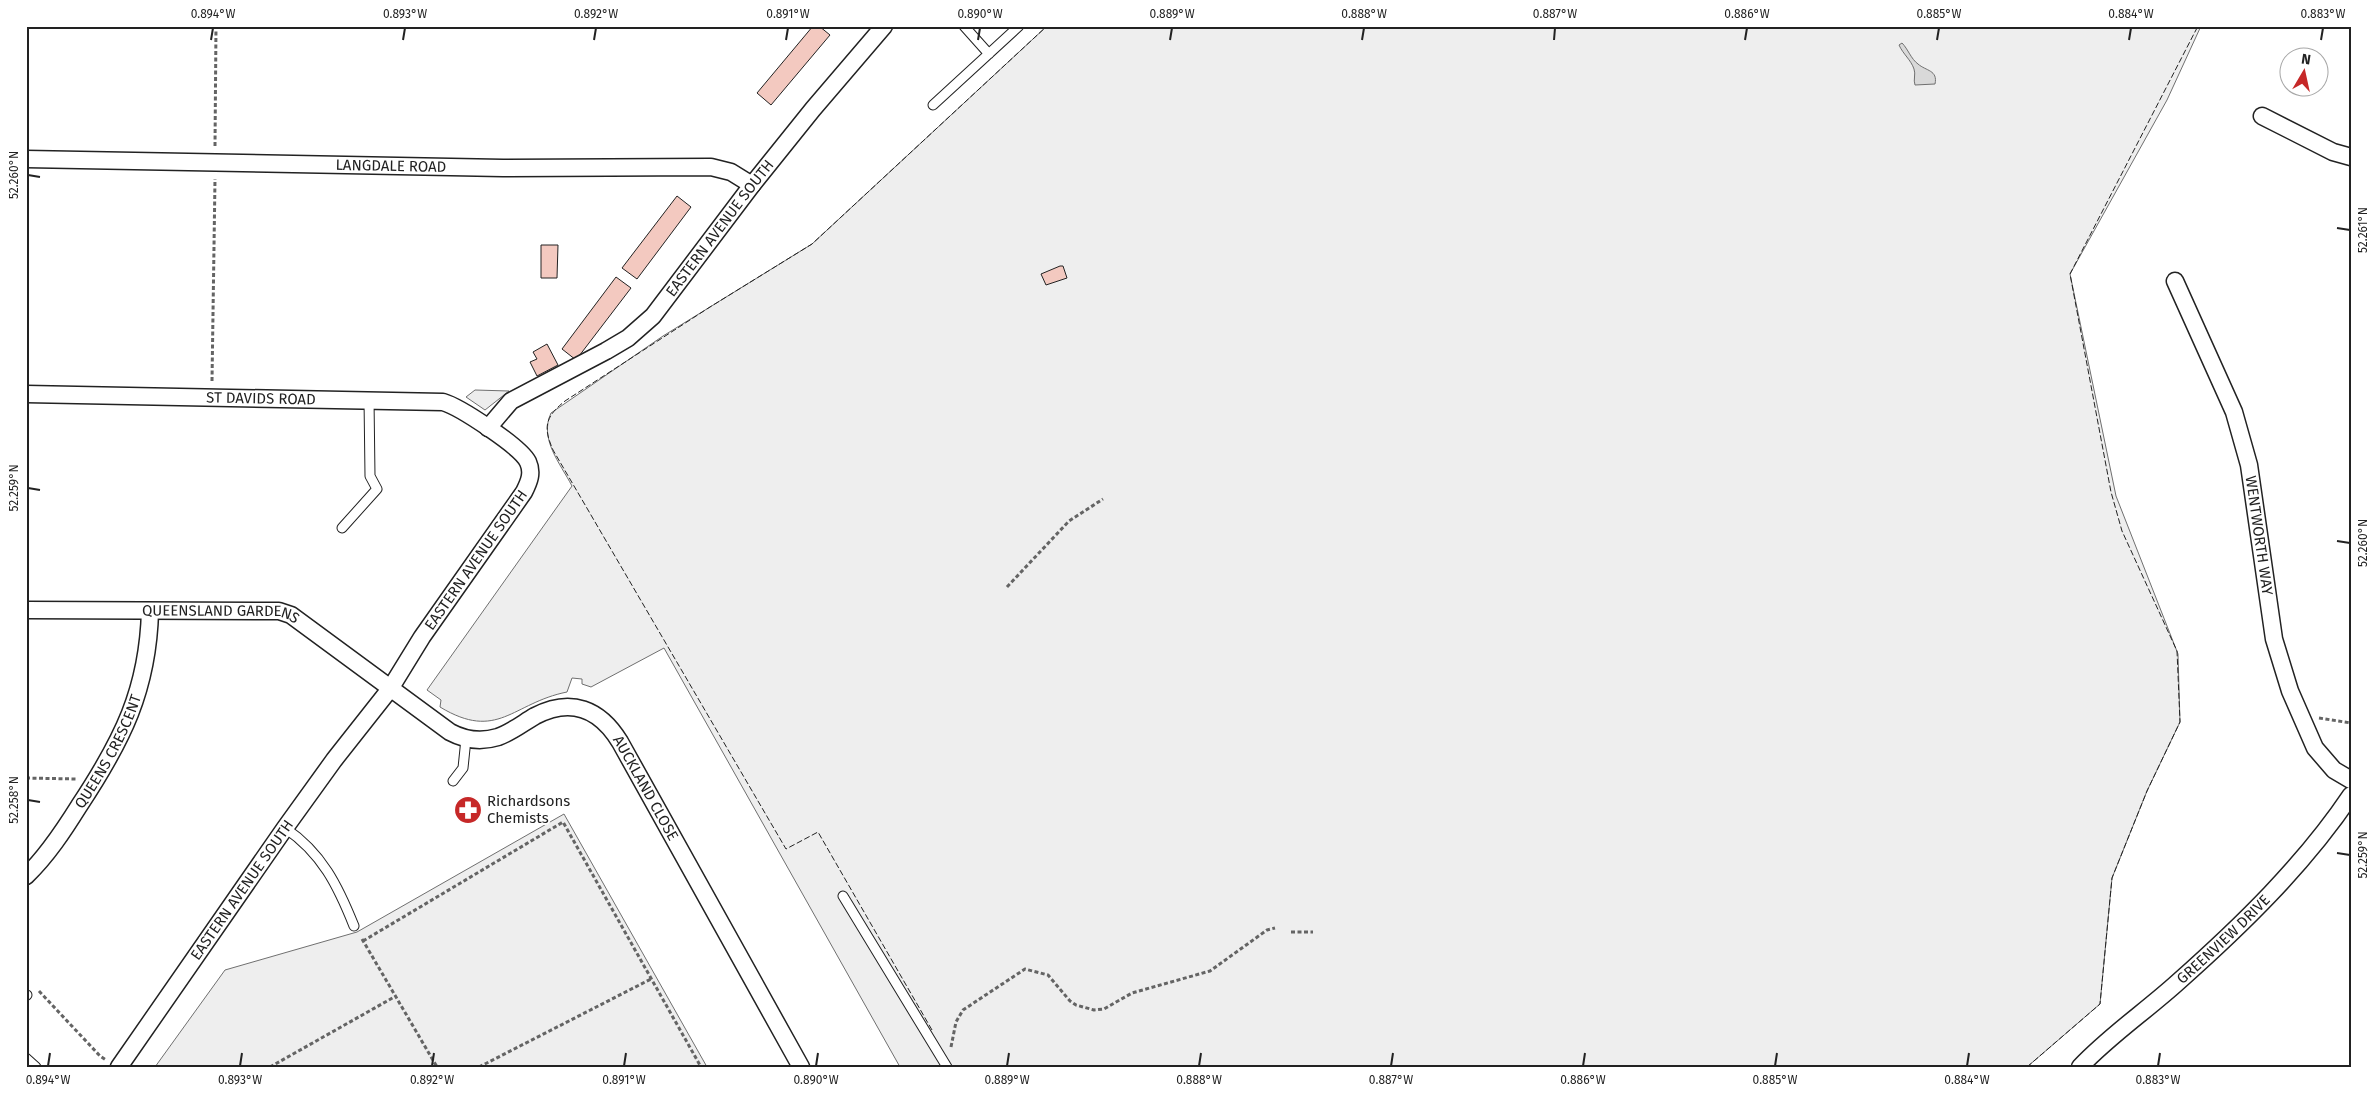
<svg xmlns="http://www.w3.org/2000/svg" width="2377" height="1093" font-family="'Fira Sans',sans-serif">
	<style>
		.green { fill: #eee; stroke: #6f6f6f }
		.parking { fill: #ededed; stroke: #6f6f6f }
		.water { fill: #d9d9d9; stroke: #6f6f6f }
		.building { fill: #f3c9c0; stroke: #222 }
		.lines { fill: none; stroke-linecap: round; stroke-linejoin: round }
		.lane-casing { stroke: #222; stroke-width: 11 }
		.street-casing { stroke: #222; stroke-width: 19 }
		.path { stroke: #646464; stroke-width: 3; stroke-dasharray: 4 2.5; stroke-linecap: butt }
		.lane { stroke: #fff; stroke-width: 9 }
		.street { stroke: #fff; stroke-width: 16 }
		.fence { stroke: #222; stroke-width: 1; stroke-dasharray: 6 2.5; stroke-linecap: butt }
		.ticks { fill: none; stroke: #222; stroke-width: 2 }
		.labels { text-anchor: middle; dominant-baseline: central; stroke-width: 4; stroke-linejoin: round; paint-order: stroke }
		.street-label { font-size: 15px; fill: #222; stroke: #fff }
		.poi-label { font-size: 15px; fill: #222; stroke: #fff; text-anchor: start }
		.neatline { fill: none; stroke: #222; stroke-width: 2 }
		.ticks-label { font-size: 12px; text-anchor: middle; fill: #222 }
	</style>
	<rect width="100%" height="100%" fill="#fff"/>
	<path class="green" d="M 1047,26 L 2201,26 L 2167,100 L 2070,274 L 2116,496 L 2178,654 L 2180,722 L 2147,791 L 2112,878 L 2100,1004 L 2027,1067 L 900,1067 L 664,648 L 591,687 L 582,684 L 582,679 L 572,678 L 567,692 C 512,703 498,742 440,707 L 441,700 L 427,690 L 572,486 C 560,463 539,439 551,413 L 663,336 L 812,244 Z
		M 564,814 L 707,1067 L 155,1067 L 225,970 L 357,932 Z"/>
	<path class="parking" d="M 475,390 L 509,391 L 485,410 L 466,397 Z"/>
	<path class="water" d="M 1902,43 C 1908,49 1911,59 1918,64 C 1926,71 1938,70 1935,84 L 1915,85 C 1913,80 1916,74 1914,69 C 1911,60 1903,54 1899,45 Z"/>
	<path class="building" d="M 813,26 L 819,26 L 830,35 L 771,105 L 757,93 Z
		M 677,196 L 691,207 L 637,279 L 622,268 Z
		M 541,245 L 558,245 L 557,278 L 541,278 Z
		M 1060,266 L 1063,266 L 1067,278 L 1046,285 L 1041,274 Z
		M 616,277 L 631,288 L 576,360 L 562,349 Z
		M 547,344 L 558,365 L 537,376 L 530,362 L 537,359 L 533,352 Z"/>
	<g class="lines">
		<g class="lane-casing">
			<path id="lane" d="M 964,26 L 989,54
				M 933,105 L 1019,26
				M 342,528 L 377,489 L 370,476 L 369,399
				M 453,781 L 463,768 L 466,739
				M 285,828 C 322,853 338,886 354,926
				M 843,896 L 947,1067
				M 26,995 L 27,995
				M 26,1058 L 36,1067"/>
		</g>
		<g class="street-casing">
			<g id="street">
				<path d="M 2262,116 L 2333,152 L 2351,157"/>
				<path id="s1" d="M 26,159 L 503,168 L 711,167 L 731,172 L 752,185"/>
				<path id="s2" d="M 2175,281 L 2234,412 L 2249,465 L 2274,639 L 2290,691 L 2315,748 L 2334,770 L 2351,780"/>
				<path id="s3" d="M 26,394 L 443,402 C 460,407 521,447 528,462 C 533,473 529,482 524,492 L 422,637 L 390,689 L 334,760 L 285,828 L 119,1067"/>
				<path id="s4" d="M 488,428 L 511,401 L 606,351 L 628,338 L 653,316 L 752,185 L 813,109 L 884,26"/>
				<path id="s5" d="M 26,610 L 279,611 L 291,615 L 450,732 C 465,740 482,742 498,737 C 512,732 523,723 535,716 C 571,697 600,709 620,742 L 801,1067"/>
				<path id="s6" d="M 26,876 C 47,856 64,830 79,806 C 122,741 148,690 150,611"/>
				<path id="s7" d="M 2080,1067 C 2109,1036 2146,1011 2178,982 C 2241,926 2304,865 2351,795"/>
			</g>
		</g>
		<path class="path" d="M 215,146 L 216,26
			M 212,381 L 215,179
			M 1007,587 L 1069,521 L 1103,499
			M 2319,718 L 2351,723
			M 26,778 L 76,779
			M 1291,932 L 1313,932
			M 362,939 L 437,1067
			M 363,941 L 563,822 L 701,1067
			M 39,991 L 100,1056 L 106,1060
			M 951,1047 L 956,1022 L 963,1010 L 1025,969 L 1048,975 L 1070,1001 L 1076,1005 L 1094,1010 L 1104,1009 L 1132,993 L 1210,971 L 1267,930 L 1275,928
			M 270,1067 L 396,996
			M 479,1067 L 651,979"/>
		<use href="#lane" class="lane"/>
		<use href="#street" class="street"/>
		<path class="fence" d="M 932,1030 L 818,832 L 786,849 L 553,450 C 543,427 545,417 565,401 L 710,307 L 812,244 L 1047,26
			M 2027,1067 L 2100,1004 L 2112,878 L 2147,791 L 2180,722 L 2177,651 L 2122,531 L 2111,492 L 2070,274 L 2198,26"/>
	</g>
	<path class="ticks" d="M 211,40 L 213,28M 403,40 L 405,28M 594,40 L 596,28M 786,40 L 788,28M 978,40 L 980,28M 1170,40 L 1172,28M 1362,40 L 1364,28M 1554,40 L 1555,28M 1745,40 L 1747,28M 1937,40 L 1939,28M 2129,40 L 2131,28M 2321,40 L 2323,28M 28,175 L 40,177M 2337,228 L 2350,230M 28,488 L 40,490M 2337,541 L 2350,543M 28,800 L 40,802M 2337,853 L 2350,855M 48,1066 L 50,1053M 240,1066 L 242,1053M 432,1066 L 434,1053M 624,1066 L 626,1053M 816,1066 L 818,1053M 1007,1066 L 1009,1053M 1199,1066 L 1201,1053M 1391,1066 L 1393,1053M 1583,1066 L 1585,1053M 1775,1066 L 1777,1053M 1967,1066 L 1969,1053M 2158,1066 L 2160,1053"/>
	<defs>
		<g id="pharmacy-disc" transform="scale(1.4375)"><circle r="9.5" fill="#c62828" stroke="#fff"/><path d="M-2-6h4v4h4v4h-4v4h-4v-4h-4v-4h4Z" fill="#fff"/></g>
	</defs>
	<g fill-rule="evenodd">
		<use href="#pharmacy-disc" x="468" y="810"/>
	</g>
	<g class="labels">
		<g class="street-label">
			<text stroke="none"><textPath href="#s1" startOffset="365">LANGDALE ROAD</textPath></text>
			<text stroke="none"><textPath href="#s4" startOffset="312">EASTERN AVENUE SOUTH</textPath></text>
			<text stroke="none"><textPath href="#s3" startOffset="235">ST DAVIDS ROAD</textPath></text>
			<text stroke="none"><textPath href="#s2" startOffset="270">WENTWORTH WAY</textPath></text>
			<text transform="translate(476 560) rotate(-55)">EASTERN AVENUE SOUTH</text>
			<text stroke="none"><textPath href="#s5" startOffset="195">QUEENSLAND GARDENS</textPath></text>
			<text stroke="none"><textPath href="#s6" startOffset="150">QUEENS CRESCENT</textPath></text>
			<text stroke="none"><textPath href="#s5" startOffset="708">AUCKLAND CLOSE</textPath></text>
			<text transform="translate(242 890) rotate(-55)">EASTERN AVENUE SOUTH</text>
			<text stroke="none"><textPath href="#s7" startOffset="192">GREENVIEW DRIVE</textPath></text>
		</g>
		<g class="poi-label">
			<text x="487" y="801">Richardsons<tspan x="487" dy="17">Chemists</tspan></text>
		</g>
	</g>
	<rect width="2377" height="1093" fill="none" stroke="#ffffff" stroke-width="55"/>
	<g transform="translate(2304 72) rotate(9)"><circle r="24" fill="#ffffff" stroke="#a7a7a7"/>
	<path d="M0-4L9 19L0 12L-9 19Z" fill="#c62828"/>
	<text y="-8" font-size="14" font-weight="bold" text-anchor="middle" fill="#222222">N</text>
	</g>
	<rect x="28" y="28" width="2322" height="1038" class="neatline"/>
	<g class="ticks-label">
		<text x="213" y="18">0.894°W</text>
		<text x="405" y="18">0.893°W</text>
		<text x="596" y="18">0.892°W</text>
		<text x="788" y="18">0.891°W</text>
		<text x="980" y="18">0.890°W</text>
		<text x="1172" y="18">0.889°W</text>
		<text x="1364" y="18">0.888°W</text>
		<text x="1555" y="18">0.887°W</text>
		<text x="1747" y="18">0.886°W</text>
		<text x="1939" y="18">0.885°W</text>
		<text x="2131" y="18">0.884°W</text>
		<text x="2323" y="18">0.883°W</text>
		<text transform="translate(14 175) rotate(-90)" y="4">52.260°N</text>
		<text transform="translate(2363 230) rotate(-90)" y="4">52.261°N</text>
		<text transform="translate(14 488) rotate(-90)" y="4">52.259°N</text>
		<text transform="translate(2363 543) rotate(-90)" y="4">52.260°N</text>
		<text transform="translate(14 800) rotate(-90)" y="4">52.258°N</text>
		<text transform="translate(2363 855) rotate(-90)" y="4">52.259°N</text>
		<text x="48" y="1084">0.894°W</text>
		<text x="240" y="1084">0.893°W</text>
		<text x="432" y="1084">0.892°W</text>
		<text x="624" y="1084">0.891°W</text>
		<text x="816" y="1084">0.890°W</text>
		<text x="1007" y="1084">0.889°W</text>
		<text x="1199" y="1084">0.888°W</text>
		<text x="1391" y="1084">0.887°W</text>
		<text x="1583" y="1084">0.886°W</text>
		<text x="1775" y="1084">0.885°W</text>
		<text x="1967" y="1084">0.884°W</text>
		<text x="2158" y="1084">0.883°W</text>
	</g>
</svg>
